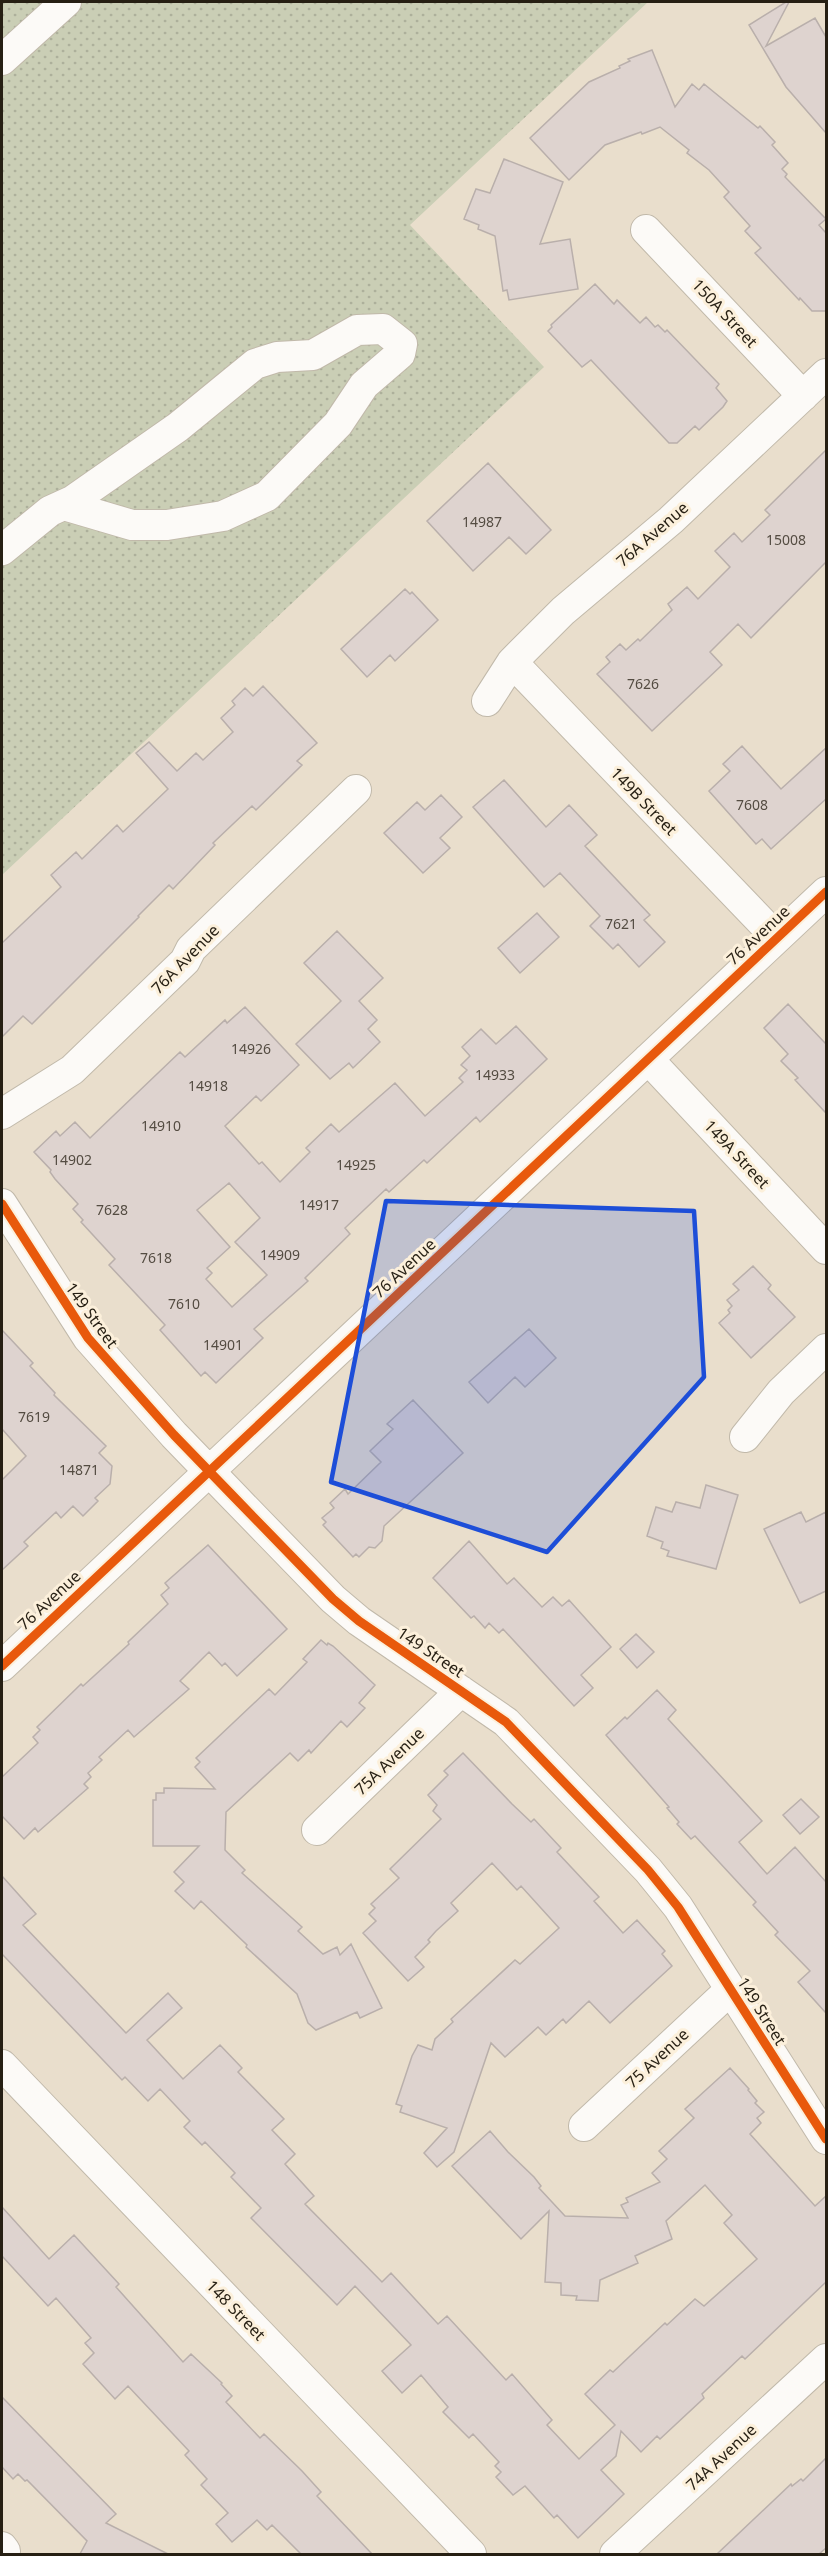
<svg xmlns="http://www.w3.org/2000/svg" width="828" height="2556" font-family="'Noto Sans',sans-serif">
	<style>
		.grass { fill: url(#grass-dots) }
		.building { fill: #ded3cf; stroke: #b9afab; stroke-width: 1.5; fill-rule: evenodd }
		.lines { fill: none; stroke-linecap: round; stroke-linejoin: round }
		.minor-casing { stroke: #c1b9aa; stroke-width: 32 }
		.minor { stroke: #fcfaf7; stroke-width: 30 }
		.cycleway-casing { stroke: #fcf0db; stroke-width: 13 }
		.cycleway { stroke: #e8590c; stroke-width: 9 }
		.marked { fill: #1d4ed8; fill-opacity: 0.2; stroke: #1d4ed8; stroke-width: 4.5; stroke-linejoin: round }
		.labels { text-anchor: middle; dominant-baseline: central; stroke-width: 6; stroke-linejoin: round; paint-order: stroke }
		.number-label { font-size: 14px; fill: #544c42 }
		.street-label { font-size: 16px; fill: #261f13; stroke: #fcf0db }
	</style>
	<defs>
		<pattern id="grass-dots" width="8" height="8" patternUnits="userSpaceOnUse" patternTransform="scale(1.5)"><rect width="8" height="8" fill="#caceb5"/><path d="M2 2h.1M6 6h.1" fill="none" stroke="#adb09b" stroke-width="1.8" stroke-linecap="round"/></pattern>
	</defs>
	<rect width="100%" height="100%" fill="#e9decc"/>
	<path class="grass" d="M 2,2 L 648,2 L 410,225 L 544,367 L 2,875 Z"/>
	<path class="building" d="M 786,2 L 789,2 L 766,46 L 815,18 L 826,37 L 826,133 L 786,87 L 749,25 Z
		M 652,50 L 675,107 L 692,84 L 699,90 L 704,84 L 758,128 L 760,126 L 775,142 L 772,145 L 788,163 L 782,169 L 787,174 L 785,177 L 826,219 L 819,225 L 826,233 L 826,311 L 812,311 L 800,298 L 799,300 L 755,253 L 761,248 L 745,231 L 750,226 L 724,197 L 729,192 L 709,170 L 687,153 L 689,150 L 660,127 L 642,134 L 641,132 L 605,145 L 569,180 L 530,138 L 589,82 L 620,68 L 619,66 L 630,61 L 628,59 Z
		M 504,159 L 563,182 L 540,244 L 570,239 L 578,289 L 509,300 L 507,290 L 503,291 L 495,236 L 478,229 L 479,225 L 464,219 L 476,189 L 490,193 Z
		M 595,284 L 614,304 L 617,300 L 640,323 L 646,317 L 655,327 L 658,325 L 665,332 L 667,330 L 719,384 L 716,388 L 727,401 L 723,407 L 699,430 L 695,426 L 677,443 L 669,443 L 591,360 L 582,367 L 548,331 L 552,327 L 551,325 Z
		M 826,450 L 826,562 L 751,638 L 738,624 L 710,652 L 722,665 L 652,731 L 597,674 L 610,662 L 606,657 L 620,644 L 626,650 L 638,639 L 640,641 L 672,610 L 668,604 L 687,587 L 698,599 L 730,567 L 715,551 L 734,533 L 742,542 L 770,515 L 765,510 Z
		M 488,463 L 551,530 L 526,554 L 509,537 L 473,571 L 427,521 Z
		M 405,589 L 410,594 L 412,592 L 438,620 L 395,661 L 390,655 L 367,677 L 341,649 Z
		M 263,686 L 317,743 L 297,761 L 302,765 L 256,810 L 252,806 L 213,843 L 215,845 L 173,889 L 169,885 L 138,916 L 139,917 L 32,1024 L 23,1016 L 2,1037 L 2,943 L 61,887 L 51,875 L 76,852 L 82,859 L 117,825 L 123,832 L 168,789 L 136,753 L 149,742 L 177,771 L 196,753 L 203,760 L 233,732 L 221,718 L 235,705 L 232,701 L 245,688 L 253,696 Z
		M 742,746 L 781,789 L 826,748 L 826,799 L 771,849 L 762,839 L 756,844 L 709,791 L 730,771 L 723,764 Z
		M 504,780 L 546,827 L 569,805 L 597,835 L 585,846 L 650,915 L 644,920 L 665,942 L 639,967 L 618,944 L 613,949 L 590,926 L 600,916 L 560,873 L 544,887 L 473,807 Z
		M 441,795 L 462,817 L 440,838 L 450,848 L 423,873 L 384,833 L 417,802 L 425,810 Z
		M 537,913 L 559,937 L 520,973 L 498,948 Z
		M 337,931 L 383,978 L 359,1001 L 377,1020 L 368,1029 L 380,1042 L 353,1068 L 349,1063 L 330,1079 L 296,1044 L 341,1001 L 304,963 Z
		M 788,1004 L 826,1044 L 826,1113 L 795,1080 L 798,1078 L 781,1061 L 788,1054 L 764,1028 Z
		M 245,1007 L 299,1065 L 261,1101 L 256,1096 L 225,1126 L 259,1164 L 262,1162 L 280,1182 L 310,1152 L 306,1148 L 331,1124 L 339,1132 L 395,1083 L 425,1116 L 463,1082 L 459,1078 L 467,1070 L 461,1065 L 470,1056 L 462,1047 L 481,1029 L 496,1044 L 516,1026 L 547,1059 L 480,1122 L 476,1117 L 427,1163 L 424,1160 L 389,1192 L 386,1189 L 345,1228 L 350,1234 L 305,1278 L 308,1281 L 254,1329 L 263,1338 L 216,1383 L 205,1372 L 201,1376 L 160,1330 L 165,1325 L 109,1265 L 115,1259 L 81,1222 L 83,1220 L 73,1209 L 78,1204 L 55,1179 L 50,1172 L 51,1170 L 34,1152 L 56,1131 L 60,1136 L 75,1122 L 90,1138 L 180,1052 L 185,1057 L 225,1020 L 227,1023 ZM 229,1183 L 260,1218 L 235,1242 L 267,1275 L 232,1307 L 206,1279 L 212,1273 L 207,1268 L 230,1247 L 197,1210 Z
		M 753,1266 L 771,1285 L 768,1289 L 795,1317 L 751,1358 L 719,1323 L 730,1313 L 728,1310 L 732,1306 L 727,1300 L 739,1290 L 733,1284 Z
		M 529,1329 L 556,1358 L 525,1387 L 515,1377 L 488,1403 L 469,1382 Z
		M 2,1330 L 33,1363 L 30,1366 L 55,1393 L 54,1395 L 106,1446 L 99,1453 L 112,1466 L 110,1484 L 95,1498 L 98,1501 L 83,1516 L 73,1506 L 61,1518 L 56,1512 L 24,1542 L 28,1546 L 2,1570 L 2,1480 L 26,1456 L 2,1429 Z
		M 413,1400 L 463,1453 L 384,1526 L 382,1541 L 375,1548 L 369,1547 L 359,1557 L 356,1554 L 353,1557 L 323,1525 L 326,1522 L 322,1518 L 334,1508 L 330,1503 L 345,1489 L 348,1494 L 381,1462 L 370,1451 L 393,1429 L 387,1424 Z
		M 706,1485 L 738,1495 L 716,1569 L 667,1556 L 669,1551 L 661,1548 L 663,1542 L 647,1536 L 656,1507 L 672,1512 L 676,1502 L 700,1508 Z
		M 801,1512 L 806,1522 L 826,1512 L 826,1591 L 800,1603 L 764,1529 Z
		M 469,1541 L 507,1584 L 514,1578 L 542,1607 L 553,1597 L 562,1606 L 569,1600 L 611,1647 L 581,1675 L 593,1688 L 574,1706 L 503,1629 L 499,1633 L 489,1623 L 485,1628 L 474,1616 L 471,1618 L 433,1578 Z
		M 208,1545 L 287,1629 L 237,1676 L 225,1663 L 222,1666 L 209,1652 L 180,1681 L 189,1689 L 134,1737 L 128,1730 L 99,1757 L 102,1760 L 88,1773 L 91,1777 L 84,1784 L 88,1788 L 38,1832 L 35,1828 L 24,1839 L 2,1816 L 2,1777 L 38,1743 L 33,1737 L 40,1730 L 37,1727 L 81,1684 L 83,1686 L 129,1644 L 128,1642 L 168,1604 L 161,1595 L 169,1588 L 165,1583 Z
		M 636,1634 L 654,1652 L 637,1668 L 620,1649 Z
		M 321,1640 L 327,1645 L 328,1643 L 333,1646 L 375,1685 L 359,1703 L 365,1708 L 347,1727 L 341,1721 L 311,1753 L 309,1750 L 298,1761 L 290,1753 L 226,1812 L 225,1850 L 245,1870 L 242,1873 L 302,1927 L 298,1931 L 323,1954 L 337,1947 L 340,1955 L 351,1944 L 382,2008 L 360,2018 L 357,2012 L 316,2030 L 308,2023 L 297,1994 L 246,1947 L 247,1945 L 201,1901 L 194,1909 L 175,1891 L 184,1882 L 174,1872 L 199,1846 L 153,1846 L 153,1800 L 156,1800 L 156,1793 L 164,1793 L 164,1788 L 215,1789 L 195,1767 L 200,1762 L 196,1758 L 269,1689 L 275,1695 L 307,1662 L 303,1659 Z
		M 657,1690 L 676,1710 L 668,1719 L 762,1821 L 739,1842 L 767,1874 L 795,1847 L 826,1882 L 826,2013 L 798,1982 L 810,1971 L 775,1935 L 778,1932 L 753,1905 L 756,1902 L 695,1836 L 691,1839 L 677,1824 L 679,1822 L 667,1808 L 669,1807 L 606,1735 L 625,1717 L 627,1719 Z
		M 463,1753 L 512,1804 L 531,1822 L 534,1819 L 561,1848 L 557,1852 L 599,1897 L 594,1901 L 623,1933 L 637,1920 L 665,1951 L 662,1954 L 672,1966 L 610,2023 L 589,2001 L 566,2023 L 563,2019 L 546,2035 L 538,2027 L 505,2057 L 491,2043 L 454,2152 L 437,2167 L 424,2153 L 447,2128 L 400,2112 L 402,2106 L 396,2104 L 412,2056 L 418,2045 L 432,2050 L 435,2039 L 453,2022 L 451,2019 L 515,1960 L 520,1964 L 559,1928 L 521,1886 L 517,1890 L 492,1863 L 451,1903 L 458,1911 L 436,1931 L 428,1940 L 430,1942 L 415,1957 L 424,1967 L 408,1981 L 363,1933 L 376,1921 L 369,1914 L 375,1908 L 371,1904 L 399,1878 L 390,1869 L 441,1819 L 433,1811 L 437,1805 L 428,1795 L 448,1775 L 444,1771 Z
		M 801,1799 L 819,1817 L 800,1834 L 783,1815 Z
		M 2,1876 L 36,1914 L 23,1925 L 126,2033 L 168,1993 L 182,2008 L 147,2040 L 183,2079 L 220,2045 L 242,2068 L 238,2072 L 284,2119 L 272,2130 L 295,2154 L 285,2164 L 314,2196 L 305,2204 L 382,2282 L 391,2273 L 438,2324 L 447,2316 L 506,2380 L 512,2374 L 552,2420 L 547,2425 L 579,2459 L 615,2425 L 585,2394 L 610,2370 L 613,2372 L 665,2323 L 667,2325 L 695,2299 L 704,2306 L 757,2259 L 724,2223 L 732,2215 L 705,2185 L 666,2221 L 672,2239 L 635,2256 L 638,2263 L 600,2280 L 598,2301 L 576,2300 L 577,2296 L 561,2295 L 561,2283 L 545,2282 L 549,2211 L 521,2239 L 452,2166 L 490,2131 L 508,2152 L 534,2177 L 541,2186 L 539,2188 L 565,2216 L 628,2218 L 621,2205 L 628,2202 L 626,2198 L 660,2182 L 652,2173 L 667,2159 L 659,2151 L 694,2118 L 685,2109 L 730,2068 L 749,2089 L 748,2090 L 757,2101 L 755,2103 L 764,2112 L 757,2118 L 761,2123 L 750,2134 L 815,2206 L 826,2196 L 826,2282 L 745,2359 L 742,2356 L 702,2394 L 704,2398 L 660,2439 L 657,2436 L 641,2452 L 621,2431 L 616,2456 L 601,2470 L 624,2494 L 578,2538 L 557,2515 L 554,2518 L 525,2486 L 513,2495 L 496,2477 L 501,2472 L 495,2466 L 499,2462 L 473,2434 L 469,2438 L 443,2412 L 448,2407 L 421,2375 L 402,2393 L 382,2371 L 411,2345 L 355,2286 L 337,2305 L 251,2218 L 261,2208 L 231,2177 L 235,2173 L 205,2142 L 202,2145 L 184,2127 L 190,2121 L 160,2089 L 148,2101 L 125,2077 L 122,2080 L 2,1954 Z
		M 2,2207 L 49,2259 L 74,2235 L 119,2284 L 116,2287 L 183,2362 L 191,2354 L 222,2383 L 221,2384 L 232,2396 L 226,2402 L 260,2438 L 264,2434 L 302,2471 L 321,2492 L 317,2496 L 372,2554 L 301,2554 L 272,2525 L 267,2530 L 257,2520 L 232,2542 L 216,2524 L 228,2513 L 201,2485 L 207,2479 L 185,2455 L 189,2451 L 128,2386 L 115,2399 L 83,2364 L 94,2353 L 85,2343 L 91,2338 L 56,2298 L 48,2306 L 2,2256 Z
		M 2,2397 L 116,2514 L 106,2523 L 168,2554 L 80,2554 L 87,2541 L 27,2480 L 25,2481 L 18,2474 L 13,2479 L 2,2467 Z
		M 826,2458 L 826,2548 L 819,2554 L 717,2554 L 791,2484 L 792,2486 L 801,2479 L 803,2481 Z"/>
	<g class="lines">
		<g class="minor-casing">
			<path id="minor" d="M 2,60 L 66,2
				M 646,230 L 803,396
				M 2,550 L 50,511 L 72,501 L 178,427 L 255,364 L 277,357 L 313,355 L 357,330 L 383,329 L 402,344 L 400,354 L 364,385 L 338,424 L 267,496 L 223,516 L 167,525 L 132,525 L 64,505
				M 512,662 L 777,938
				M 487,701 L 512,662 L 563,611 L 671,520 L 826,374
				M 648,1059 L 826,1249
				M 2,1114 L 72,1070 L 185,961 L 191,949 L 356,790
				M 2,1204 L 88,1338 L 174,1435 L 234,1497 L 333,1599 L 359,1621 L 506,1722 L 648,1870 L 678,1907 L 826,2139
				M 745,1437 L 781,1392 L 826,1349
				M 2,1666 L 826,892
				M 317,1830 L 461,1691
				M 2,2065 L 471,2554
				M 584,2126 L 730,1990
				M 2,2547 L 5,2551
				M 615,2554 L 826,2359"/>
		</g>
		<use href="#minor" class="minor"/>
		<g class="cycleway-casing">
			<path id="cycleway" d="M 2,1204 L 88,1338 L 174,1435 L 234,1497 L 333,1599 L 359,1621 L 506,1722 L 648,1870 L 678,1907 L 826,2139
				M 2,1666 L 826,892"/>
		</g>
		<use href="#cycleway" class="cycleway"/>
	</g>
	<path class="marked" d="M 386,1201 L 694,1211 L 704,1377 L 547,1552 L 331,1482 Z"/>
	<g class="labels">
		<g class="number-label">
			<text x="482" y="521">14987</text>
			<text x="786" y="539">15008</text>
			<text x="643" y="683">7626</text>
			<text x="752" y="804">7608</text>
			<text x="621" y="923">7621</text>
			<text x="251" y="1048">14926</text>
			<text x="495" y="1074">14933</text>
			<text x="208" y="1085">14918</text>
			<text x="161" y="1125">14910</text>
			<text x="72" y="1159">14902</text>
			<text x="356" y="1164">14925</text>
			<text x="319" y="1204">14917</text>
			<text x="112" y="1209">7628</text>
			<text x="280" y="1254">14909</text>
			<text x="156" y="1257">7618</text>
			<text x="184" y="1303">7610</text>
			<text x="223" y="1344">14901</text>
			<text x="34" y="1416">7619</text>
			<text x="79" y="1469">14871</text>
		</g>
		<g class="street-label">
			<text transform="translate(725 313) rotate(47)">150A Street</text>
			<text transform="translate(652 534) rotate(-41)">76A Avenue</text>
			<text transform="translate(644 801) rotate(46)">149B Street</text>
			<text transform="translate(758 935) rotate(-43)">76 Avenue</text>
			<text transform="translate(185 959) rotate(-46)">76A Avenue</text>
			<text transform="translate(737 1154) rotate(47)">149A Street</text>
			<text transform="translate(404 1268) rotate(-43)">76 Avenue</text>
			<text transform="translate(92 1315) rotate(54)">149 Street</text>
			<text transform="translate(49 1600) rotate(-43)">76 Avenue</text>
			<text transform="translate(431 1652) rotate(34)">149 Street</text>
			<text transform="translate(389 1761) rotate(-44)">75A Avenue</text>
			<text transform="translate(762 2011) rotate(58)">149 Street</text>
			<text transform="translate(657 2058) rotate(-43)">75 Avenue</text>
			<text transform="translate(236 2310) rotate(46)">148 Street</text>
			<text transform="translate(721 2457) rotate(-43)">74A Avenue</text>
		</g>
	</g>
	<rect width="828" height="2556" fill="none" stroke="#261f13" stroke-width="6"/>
</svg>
